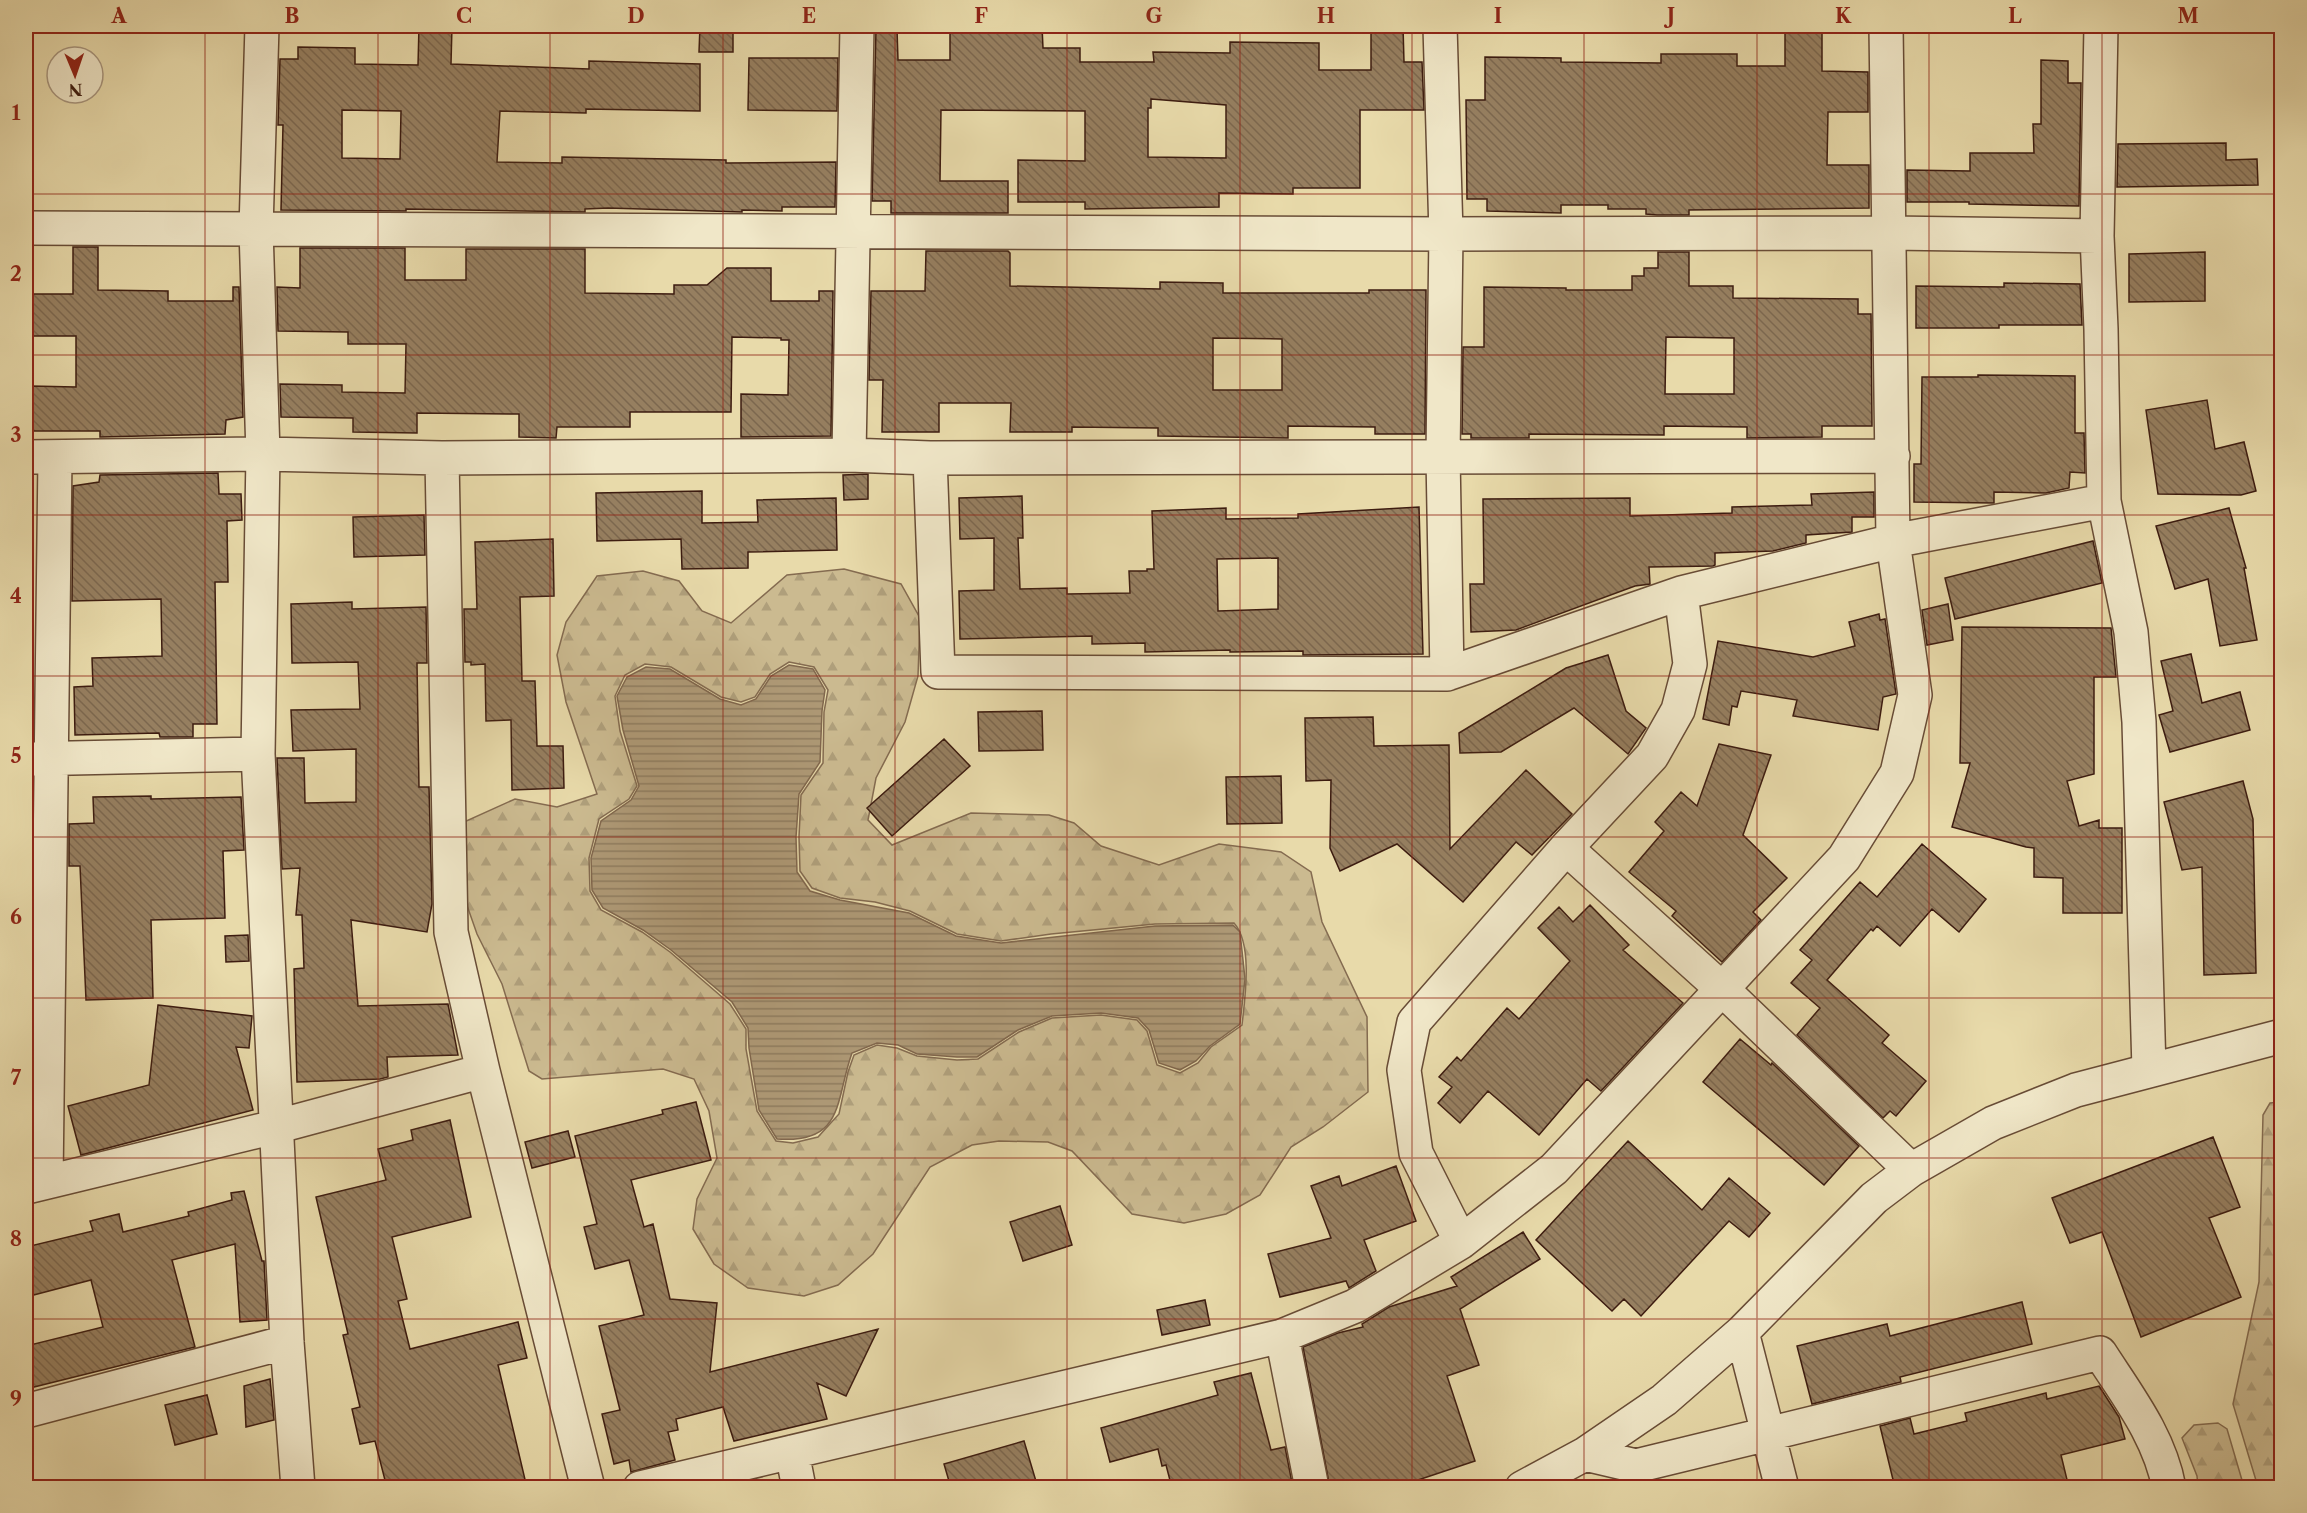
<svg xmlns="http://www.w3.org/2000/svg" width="2307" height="1513" font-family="'Libre Caslon Text',serif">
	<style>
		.forest { fill: url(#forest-firs); stroke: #846b50; stroke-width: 1.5; fill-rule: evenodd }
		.water { fill: url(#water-rules); stroke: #81674d; stroke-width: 1.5 }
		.building { fill: url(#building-back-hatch); stroke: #3d1c10; stroke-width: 1.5; fill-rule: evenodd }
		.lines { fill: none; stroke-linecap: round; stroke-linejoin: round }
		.minor-casing { stroke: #684c36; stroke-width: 36 }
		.minor { stroke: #f0e7c8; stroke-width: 33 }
		.grid { fill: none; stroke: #8f2418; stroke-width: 1.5; stroke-opacity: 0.55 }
		.neatline { fill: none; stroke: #8f2418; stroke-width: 2 }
		.grid-label { font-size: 20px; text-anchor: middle; font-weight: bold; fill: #8f2418 }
	</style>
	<defs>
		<pattern id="forest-firs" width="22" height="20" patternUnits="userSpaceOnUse" patternTransform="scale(1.5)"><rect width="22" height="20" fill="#cbba90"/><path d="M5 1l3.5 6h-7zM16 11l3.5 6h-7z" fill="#af9f7b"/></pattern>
		<pattern id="water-rules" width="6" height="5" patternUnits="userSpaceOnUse" patternTransform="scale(1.5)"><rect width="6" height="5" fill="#ae9976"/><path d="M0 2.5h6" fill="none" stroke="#8f7c5f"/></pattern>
		<pattern id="building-back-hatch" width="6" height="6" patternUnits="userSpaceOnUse" patternTransform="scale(1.5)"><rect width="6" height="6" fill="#967f60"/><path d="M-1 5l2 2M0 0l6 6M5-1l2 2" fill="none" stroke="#7c674e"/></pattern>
	</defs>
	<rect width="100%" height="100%" fill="#e8daaa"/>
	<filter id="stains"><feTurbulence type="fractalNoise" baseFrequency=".00333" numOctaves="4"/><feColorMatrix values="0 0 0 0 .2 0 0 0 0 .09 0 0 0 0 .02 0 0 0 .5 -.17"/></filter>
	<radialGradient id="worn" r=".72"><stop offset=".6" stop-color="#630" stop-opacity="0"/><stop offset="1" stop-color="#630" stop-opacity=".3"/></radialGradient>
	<path class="forest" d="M 844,569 L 901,584 L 920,618 L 918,676 L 905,722 L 876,778 L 868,820 L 892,845 L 971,813 L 1049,815 L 1074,823 L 1101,846 L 1159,865 L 1219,844 L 1281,852 L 1311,872 L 1322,922 L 1367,1017 L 1368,1092 L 1323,1127 L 1291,1147 L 1260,1195 L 1226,1214 L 1184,1223 L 1132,1214 L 1072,1151 L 1048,1142 L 999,1141 L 972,1145 L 930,1167 L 873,1254 L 838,1285 L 804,1296 L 748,1288 L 714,1264 L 693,1229 L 697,1199 L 717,1158 L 709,1111 L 694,1079 L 663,1069 L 542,1079 L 529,1071 L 502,984 L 477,934 L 456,874 L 464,822 L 515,799 L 557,807 L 597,794 L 566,702 L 557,655 L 566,622 L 597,576 L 643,571 L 679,581 L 702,611 L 731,623 L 787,575 ZM 789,662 L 814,667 L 828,690 L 824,712 L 823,763 L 801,795 L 799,837 L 800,871 L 812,888 L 840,898 L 875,902 L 910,911 L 957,934 L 1001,941 L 1051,934 L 1155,924 L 1234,923 C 1253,944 1245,998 1242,1025 L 1211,1047 L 1198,1063 L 1180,1073 L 1157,1065 L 1147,1031 L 1137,1020 L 1101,1015 L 1052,1018 L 1019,1032 L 978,1059 L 957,1060 L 917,1056 L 897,1048 L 877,1045 L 854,1055 L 848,1072 L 839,1114 L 818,1137 L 793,1143 L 776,1141 L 757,1111 L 746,1049 L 746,1029 L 730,1004 L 670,952 L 642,932 L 601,910 L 590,891 L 589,858 L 599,819 L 629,799 L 637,786 L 620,731 L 615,696 L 625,675 L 645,664 L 671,667 L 721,697 L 741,702 L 755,697 L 770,674 Z
		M 2281,1102 L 2281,1453 L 2275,1487 L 2258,1487 L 2233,1404 L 2259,1282 L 2263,1115 L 2270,1103 Z
		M 2218,1423 L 2227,1429 L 2244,1487 L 2198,1487 L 2197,1476 L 2182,1438 L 2194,1425 Z"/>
	<path class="water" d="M 789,665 L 813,669 L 825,690 L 822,711 L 820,762 L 799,794 L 796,837 L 797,872 L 810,891 L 840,900 L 909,913 L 956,936 L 1001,943 L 1155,926 L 1233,925 L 1240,932 L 1245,979 L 1240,1024 L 1210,1046 L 1196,1061 L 1180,1070 L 1159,1063 L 1149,1030 L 1138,1018 L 1101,1013 L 1052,1016 L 1018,1030 L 977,1057 L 957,1057 L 917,1054 L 898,1045 L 877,1043 L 852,1053 C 835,1100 845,1144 777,1139 L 759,1110 L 749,1048 L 748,1028 L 732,1002 L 671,950 L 643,930 L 603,908 L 592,890 L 591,858 L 601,821 L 631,800 L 639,786 L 623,730 L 617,696 L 627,677 L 646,667 L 670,669 L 720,699 L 741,705 L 756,699 L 771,676 Z"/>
	<path class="building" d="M 419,26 L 452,26 L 451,64 L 589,69 L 589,61 L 700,64 L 700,111 L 586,109 L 586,113 L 500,111 L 497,162 L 562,163 L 562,157 L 726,160 L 726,163 L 836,162 L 835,207 L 782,207 L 782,211 L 742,210 L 742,212 L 608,208 L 585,209 L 585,212 L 406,209 L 406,211 L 281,210 L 283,125 L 278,125 L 280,59 L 298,59 L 298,47 L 355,48 L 355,64 L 418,65 ZM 342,110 L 401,111 L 400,159 L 342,158 Z
		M 700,26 L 733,26 L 733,52 L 699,52 Z
		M 950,26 L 1042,26 L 1043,48 L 1080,48 L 1080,62 L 1154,62 L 1153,52 L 1230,53 L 1230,42 L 1319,43 L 1319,70 L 1371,70 L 1371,26 L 1403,26 L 1404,62 L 1422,62 L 1424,110 L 1360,110 L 1360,188 L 1293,188 L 1293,194 L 1219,193 L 1219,207 L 1085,209 L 1085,202 L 1018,202 L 1018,160 L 1085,161 L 1085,111 L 941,110 L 940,181 L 1008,181 L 1008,213 L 891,213 L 891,201 L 872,201 L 876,29 L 897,29 L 898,60 L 950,60 ZM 1151,99 L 1226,105 L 1226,158 L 1148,157 L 1148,108 L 1151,108 Z
		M 1785,26 L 1822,26 L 1822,71 L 1868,72 L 1868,112 L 1828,112 L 1827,165 L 1869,165 L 1869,208 L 1689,210 L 1689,215 L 1657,215 L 1646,214 L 1646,209 L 1608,209 L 1608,205 L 1561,205 L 1561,213 L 1487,211 L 1487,199 L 1467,199 L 1466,100 L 1485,100 L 1485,57 L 1561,58 L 1561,62 L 1661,63 L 1661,54 L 1737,54 L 1737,66 L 1785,66 Z
		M 749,58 L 838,58 L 837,111 L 748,110 Z
		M 2041,60 L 2068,61 L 2068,83 L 2081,83 L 2079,206 L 1969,204 L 1969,202 L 1907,202 L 1907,170 L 1970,171 L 1970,153 L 2034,153 L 2033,124 L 2041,124 Z
		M 2226,143 L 2226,160 L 2257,159 L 2258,185 L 2117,187 L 2118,144 Z
		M 73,247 L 98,247 L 98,290 L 168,291 L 168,301 L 233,301 L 233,287 L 239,287 L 243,417 L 226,420 L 225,434 L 100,437 L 100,431 L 31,431 L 31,386 L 76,387 L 76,336 L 29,336 L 29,294 L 73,294 Z
		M 300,248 L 405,248 L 405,280 L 466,280 L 466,249 L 585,249 L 585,293 L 674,294 L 674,285 L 707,285 L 727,268 L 771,268 L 771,301 L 819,301 L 819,291 L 833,291 L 831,436 L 741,437 L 741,394 L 788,395 L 789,340 L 781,340 L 781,338 L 732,337 L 731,412 L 630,412 L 630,427 L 557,427 L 556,438 L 519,437 L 519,414 L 417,413 L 417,433 L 353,432 L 353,418 L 281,417 L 280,384 L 342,385 L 342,392 L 405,393 L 406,344 L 348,344 L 348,332 L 278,331 L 277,287 L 300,288 Z
		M 926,251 L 1008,251 L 1010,253 L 1010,286 L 1160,289 L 1160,282 L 1223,283 L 1223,293 L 1369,293 L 1369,290 L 1426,290 L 1425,434 L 1375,434 L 1375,427 L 1288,426 L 1288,438 L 1158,436 L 1158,428 L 1072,427 L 1072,432 L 1010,432 L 1011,403 L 939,403 L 939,432 L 882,432 L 883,380 L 869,380 L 871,291 L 925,291 ZM 1213,338 L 1282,339 L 1282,390 L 1213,390 Z
		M 1658,252 L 1689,252 L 1689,286 L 1733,286 L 1733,298 L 1858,299 L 1858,314 L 1871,314 L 1872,426 L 1822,426 L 1822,437 L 1747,438 L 1747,427 L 1664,426 L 1664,435 L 1529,434 L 1529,438 L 1471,438 L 1471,434 L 1462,434 L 1463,347 L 1484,347 L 1484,287 L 1566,288 L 1566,290 L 1632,290 L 1632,276 L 1644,276 L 1644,268 L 1658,268 ZM 1666,337 L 1734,338 L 1734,394 L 1665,394 Z
		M 2205,252 L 2205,301 L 2129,302 L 2129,254 Z
		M 2004,283 L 2080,284 L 2082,325 L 1999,325 L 1999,328 L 1916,328 L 1916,286 L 2004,287 Z
		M 1978,375 L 2075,376 L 2075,433 L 2084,433 L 2085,473 L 2070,472 L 2069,488 L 2046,493 L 1994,492 L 1994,503 L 1914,502 L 1914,464 L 1921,464 L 1922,377 L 1978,377 Z
		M 2207,400 L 2215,449 L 2244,442 L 2256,491 L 2241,495 L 2158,494 L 2146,410 Z
		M 218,473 L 219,494 L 241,494 L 242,520 L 227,521 L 228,582 L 215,582 L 217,724 L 193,724 L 193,737 L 160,737 L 159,733 L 75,735 L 74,687 L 93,686 L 92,658 L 162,656 L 161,599 L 72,601 L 73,486 L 99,482 L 100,475 Z
		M 868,474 L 868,499 L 844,500 L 843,475 Z
		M 702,491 L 702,523 L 758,522 L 757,500 L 836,498 L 837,550 L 748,552 L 748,568 L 682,569 L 681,539 L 597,541 L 596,493 Z
		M 1874,492 L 1874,517 L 1852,517 L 1852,532 L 1806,535 L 1806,543 L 1773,551 L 1715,553 L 1715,565 L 1713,566 L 1649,567 L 1650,584 L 1635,586 L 1516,630 L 1471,632 L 1470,584 L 1484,584 L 1483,499 L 1630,498 L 1630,516 L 1732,513 L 1732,507 L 1812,505 L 1811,494 Z
		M 1022,496 L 1023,538 L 1018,538 L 1020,589 L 1067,588 L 1067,594 L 1130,593 L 1129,571 L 1147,571 L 1147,569 L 1154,569 L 1152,511 L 1226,508 L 1226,519 L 1298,518 L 1298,514 L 1419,507 L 1423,654 L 1303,655 L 1303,651 L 1230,652 L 1230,650 L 1145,652 L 1145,643 L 1092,644 L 1092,636 L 960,639 L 959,591 L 994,590 L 994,538 L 960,539 L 959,498 ZM 1278,558 L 1278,609 L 1218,611 L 1217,559 Z
		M 2229,508 L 2246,568 L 2244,568 L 2257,640 L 2220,646 L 2208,579 L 2175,589 L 2156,526 Z
		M 424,515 L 425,555 L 354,557 L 353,517 Z
		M 553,539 L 554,596 L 520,597 L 522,681 L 535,681 L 537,746 L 563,746 L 564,788 L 512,790 L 511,720 L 486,721 L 485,664 L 471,665 L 471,662 L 465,662 L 464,609 L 477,609 L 475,542 Z
		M 2093,541 L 2102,583 L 1955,619 L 1945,578 Z
		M 352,602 L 352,609 L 426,607 L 427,663 L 417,663 L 419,787 L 429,787 L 432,904 L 427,932 L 351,920 L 358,1006 L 448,1004 L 458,1055 L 387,1057 L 388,1077 L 380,1079 L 297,1082 L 294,969 L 304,968 L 302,915 L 296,915 L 300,868 L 282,869 L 277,758 L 304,758 L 305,803 L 356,802 L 356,749 L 293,751 L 291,710 L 360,709 L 358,662 L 292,663 L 291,604 Z
		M 1948,604 L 1953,640 L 1927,645 L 1922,610 Z
		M 1879,614 L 1880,620 L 1885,619 L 1896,694 L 1883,697 L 1878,730 L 1793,716 L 1797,700 L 1741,691 L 1737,707 L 1732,706 L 1729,725 L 1703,719 L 1718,641 L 1813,657 L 1855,646 L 1849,622 Z
		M 1962,627 L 2111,628 L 2116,677 L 2094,677 L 2094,774 L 2067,781 L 2079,826 L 2099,820 L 2099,828 L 2122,828 L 2122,913 L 2063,913 L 2063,878 L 2034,877 L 2034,848 L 2026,847 L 1952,827 L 1970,763 L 1960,763 Z
		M 2191,654 L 2202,703 L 2240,692 L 2250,730 L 2170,752 L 2159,715 L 2173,711 L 2161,661 Z
		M 1608,655 L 1626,711 L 1646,728 L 1628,754 L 1574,708 L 1501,752 L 1460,753 L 1459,733 L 1566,668 Z
		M 1042,711 L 1043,750 L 979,751 L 978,712 Z
		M 1373,717 L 1374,746 L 1449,745 L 1450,849 L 1526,770 L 1572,814 L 1532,855 L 1516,842 L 1463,902 L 1397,844 L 1340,871 L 1330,848 L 1331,780 L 1306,781 L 1305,718 Z
		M 944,739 L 970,766 L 892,836 L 867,808 Z
		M 1719,744 L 1771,755 L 1743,835 L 1787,878 L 1753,912 L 1761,920 L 1722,962 L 1672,916 L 1676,911 L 1629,872 L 1664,831 L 1655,822 L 1681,792 L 1697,806 Z
		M 1281,776 L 1282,823 L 1227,824 L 1226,777 Z
		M 2243,781 L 2253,819 L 2256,973 L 2204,975 L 2202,867 L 2182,870 L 2164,802 Z
		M 151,796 L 151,799 L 241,797 L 244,850 L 223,851 L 225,918 L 151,920 L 153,998 L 86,1000 L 80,866 L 69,866 L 69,824 L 94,823 L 93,797 Z
		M 1922,844 L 1986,899 L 1959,932 L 1932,909 L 1900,946 L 1877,926 L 1873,931 L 1871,929 L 1827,980 L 1889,1035 L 1882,1043 L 1926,1081 L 1896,1116 L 1890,1111 L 1883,1118 L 1797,1035 L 1820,1008 L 1791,983 L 1812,960 L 1800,950 L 1860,882 L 1877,897 Z
		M 1590,905 L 1629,945 L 1623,950 L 1683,1003 L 1601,1091 L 1587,1079 L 1539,1135 L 1488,1091 L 1460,1123 L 1438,1103 L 1452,1087 L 1439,1077 L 1457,1057 L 1461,1061 L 1507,1008 L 1519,1019 L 1570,961 L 1538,928 L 1559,907 L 1573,922 Z
		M 248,935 L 249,961 L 226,962 L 225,936 Z
		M 158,1005 L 252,1016 L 249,1048 L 236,1047 L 253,1110 L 81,1155 L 68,1106 L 149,1085 Z
		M 1740,1039 L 1771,1065 L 1772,1063 L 1859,1146 L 1824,1185 L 1703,1082 Z
		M 696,1102 L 711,1160 L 631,1180 L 644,1227 L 653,1224 L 670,1299 L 717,1303 L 710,1372 L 878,1329 L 846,1396 L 817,1383 L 827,1419 L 734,1441 L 723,1407 L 676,1419 L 678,1430 L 668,1432 L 675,1460 L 631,1472 L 629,1460 L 614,1464 L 602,1414 L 620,1410 L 599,1326 L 644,1315 L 629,1260 L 595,1269 L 584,1227 L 597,1224 L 575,1136 L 663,1114 L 662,1110 Z
		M 450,1120 L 471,1217 L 392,1237 L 407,1299 L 398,1301 L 410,1349 L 518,1322 L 527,1358 L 498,1365 L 527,1488 L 387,1488 L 375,1441 L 360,1444 L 352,1409 L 360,1407 L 343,1335 L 348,1334 L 316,1197 L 386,1180 L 378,1149 L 413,1140 L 411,1130 Z
		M 568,1131 L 575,1157 L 532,1168 L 525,1142 Z
		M 2213,1137 L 2240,1207 L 2209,1218 L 2241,1297 L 2141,1337 L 2102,1232 L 2070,1243 L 2052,1198 Z
		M 1628,1141 L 1702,1210 L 1729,1178 L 1770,1213 L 1749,1237 L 1729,1221 L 1641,1316 L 1624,1299 L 1612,1311 L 1536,1240 Z
		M 1396,1166 L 1416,1221 L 1364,1240 L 1376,1271 L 1349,1288 L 1346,1281 L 1280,1297 L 1268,1254 L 1331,1238 L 1311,1186 L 1339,1176 L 1342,1186 Z
		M 244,1191 L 262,1261 L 264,1261 L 267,1320 L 240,1322 L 235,1244 L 172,1260 L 195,1347 L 26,1389 L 26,1346 L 103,1327 L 91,1280 L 26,1297 L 26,1247 L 93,1231 L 90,1221 L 119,1214 L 123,1232 L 189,1216 L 188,1212 L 232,1200 L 231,1193 Z
		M 1060,1206 L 1072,1245 L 1023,1261 L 1010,1222 Z
		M 1523,1232 L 1540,1259 L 1460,1309 L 1479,1365 L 1447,1376 L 1475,1461 L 1412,1482 L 1414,1488 L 1330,1488 L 1303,1347 L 1338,1333 L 1363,1327 L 1362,1324 L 1389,1307 L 1457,1286 L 1451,1277 Z
		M 1205,1300 L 1210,1325 L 1162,1335 L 1157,1310 Z
		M 2022,1302 L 2032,1344 L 1900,1377 L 1901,1382 L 1812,1404 L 1797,1346 L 1887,1324 L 1890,1336 Z
		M 1251,1373 L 1271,1450 L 1285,1447 L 1293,1488 L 1172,1488 L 1166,1465 L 1162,1466 L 1158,1449 L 1110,1462 L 1101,1428 L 1218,1395 L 1214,1382 Z
		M 270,1379 L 274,1420 L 246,1427 L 244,1386 Z
		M 2099,1386 L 2119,1417 L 2125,1439 L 2061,1455 L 2069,1488 L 1895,1488 L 1880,1426 L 1910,1418 L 1914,1434 L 1967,1421 L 1965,1413 L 2046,1393 L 2047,1399 Z
		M 207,1395 L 217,1434 L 175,1445 L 165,1405 Z
		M 1024,1441 L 1038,1488 L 951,1488 L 944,1464 Z"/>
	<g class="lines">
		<g class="minor-casing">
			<path id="minor" d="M 262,26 L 256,229 L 263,454 L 258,754 L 287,1342 L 298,1488
				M 1440,26 L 1446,234 L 1443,456 L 1447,674
				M 2101,26 L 2097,236 L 2101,329 L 2104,501 L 2131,632 L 2139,722 L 2149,1070
				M 26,228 L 1446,234 L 1890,233 L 2097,236
				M 849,455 L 857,26
				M 26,457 L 263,454 L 442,458 L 849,455 L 930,458 L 1893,456
				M 442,458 L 451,932 L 483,1071 L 588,1488
				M 930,458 L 938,672 L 1447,674 L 1681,593 L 1893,541 L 2104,501
				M 26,759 L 258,754
				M 1566,848 L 1722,989 L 1911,1170
				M 46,1182 L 55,457
				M 27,1187 L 275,1127 L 483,1071
				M 1461,1242 L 1416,1153 L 1404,1070 L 1414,1022 L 1566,848 L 1652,756 L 1678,710 L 1690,664 L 1681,593
				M 1742,1332 L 1782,1488
				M 1282,1336 L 1312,1488
				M 26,1411 L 287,1342
				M 792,1452 L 799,1488
				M 1585,1454 L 1636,1466 L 2100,1353 C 2127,1395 2160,1437 2169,1488
				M 640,1488 L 1282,1336 L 1355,1306 L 1461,1242 L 1554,1169 L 1844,858 L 1897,773 L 1915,695 L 1893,541 L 1886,26
				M 1522,1488 L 1585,1454 L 1664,1400 L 1742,1332 L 1874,1198 L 1911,1170 L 1993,1123 L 2076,1090 L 2282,1036"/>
		</g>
		<use href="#minor" class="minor"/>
	</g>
	<path class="grid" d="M 205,26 L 205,1488M 378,26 L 378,1488M 550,26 L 550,1488M 723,26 L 723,1488M 895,26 L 895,1488M 1067,26 L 1067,1488M 1240,26 L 1240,1488M 1412,26 L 1412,1488M 1584,26 L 1584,1488M 1757,26 L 1757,1488M 1929,26 L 1929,1488M 2102,26 L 2102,1488M 26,194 L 2282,194M 26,355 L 2282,355M 26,515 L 2282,515M 26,676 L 2282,676M 26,837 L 2282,837M 26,998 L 2282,998M 26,1158 L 2282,1158M 26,1319 L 2282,1319"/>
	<rect width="2307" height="1513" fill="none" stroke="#e8daaa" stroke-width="66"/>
	<g transform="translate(75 75) rotate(178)"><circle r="28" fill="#f0e7c8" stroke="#a8967e" stroke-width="1.5"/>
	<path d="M0-4.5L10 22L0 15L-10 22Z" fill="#8f2418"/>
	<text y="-9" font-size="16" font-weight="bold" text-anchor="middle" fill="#3d1c10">N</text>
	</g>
	<rect x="33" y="33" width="2241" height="1447" class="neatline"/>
	<g class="grid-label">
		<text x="119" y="23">A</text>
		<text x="292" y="23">B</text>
		<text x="464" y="23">C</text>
		<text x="636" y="23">D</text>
		<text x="809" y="23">E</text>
		<text x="981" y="23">F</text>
		<text x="1154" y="23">G</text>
		<text x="1326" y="23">H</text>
		<text x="1498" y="23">I</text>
		<text x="1671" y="23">J</text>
		<text x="1843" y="23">K</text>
		<text x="2015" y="23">L</text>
		<text x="2188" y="23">M</text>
		<text x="16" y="120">1</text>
		<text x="16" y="281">2</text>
		<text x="16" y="442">3</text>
		<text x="16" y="603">4</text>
		<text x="16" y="763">5</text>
		<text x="16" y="924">6</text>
		<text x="16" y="1085">7</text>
		<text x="16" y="1246">8</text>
		<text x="16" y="1406">9</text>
	</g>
	<rect width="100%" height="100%" filter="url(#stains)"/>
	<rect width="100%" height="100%" fill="url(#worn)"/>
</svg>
